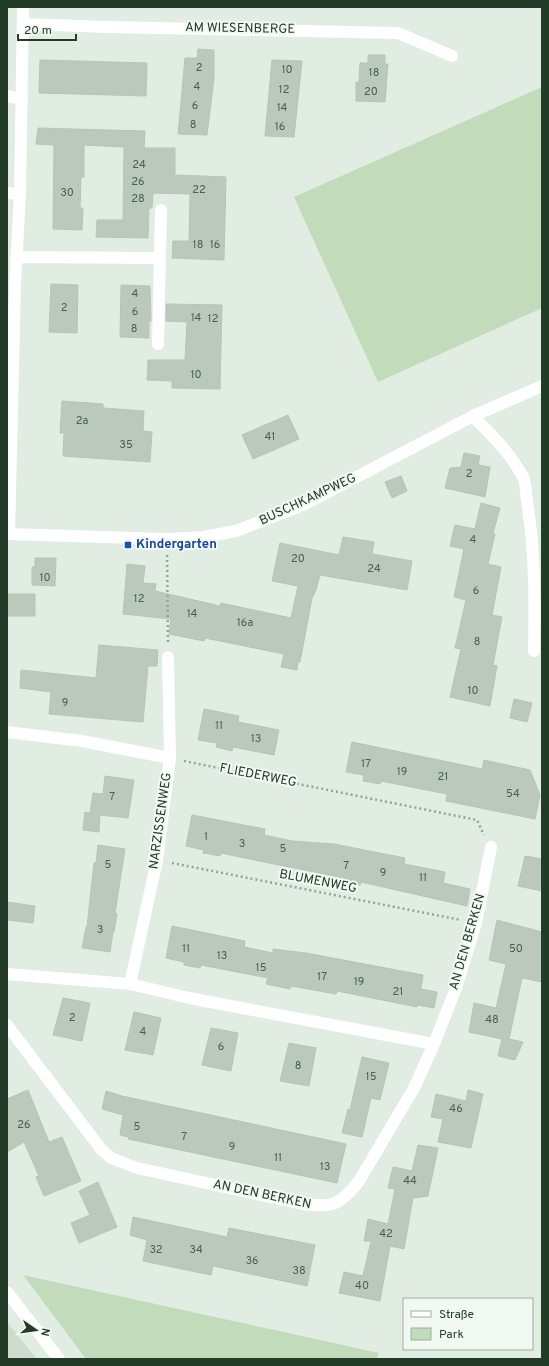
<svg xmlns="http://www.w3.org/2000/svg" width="549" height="1366" font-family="Overpass,sans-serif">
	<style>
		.built { fill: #d0dbd0 }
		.green { fill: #c2dcbb }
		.building { fill: #bac9bb; stroke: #b4c5b5 }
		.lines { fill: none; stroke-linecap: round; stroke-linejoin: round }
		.path { stroke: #82ae8b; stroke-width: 2.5; stroke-dasharray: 2 3; stroke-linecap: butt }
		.minor { stroke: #fff; stroke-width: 12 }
		.secondary { stroke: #fff; stroke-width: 12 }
		.transit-dot { fill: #1a4fb4; stroke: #f2f8f2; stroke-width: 1.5 }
		.labels { text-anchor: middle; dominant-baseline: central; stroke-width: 4; stroke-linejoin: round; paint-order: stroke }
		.number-label { font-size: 11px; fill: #485f4d }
		.street-label { font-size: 13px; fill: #223c28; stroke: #f2f8f2 }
		.transit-label { font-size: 13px; font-weight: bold; fill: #164399; stroke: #f2f8f2; text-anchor: start }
	</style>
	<rect width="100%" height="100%" fill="#e1ece2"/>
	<path class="built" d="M 7,1322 L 37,1359 L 7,1359 Z"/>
	<path class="green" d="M 542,87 L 542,308 L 378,382 L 294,197 Z
		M 23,1275 L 379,1353 L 377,1359 L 86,1359 Z"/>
	<path class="building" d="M 198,49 L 214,50 L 214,78 L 207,135 L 178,134 L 185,58 L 197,58 Z
		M 368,55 L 385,55 L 385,64 L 388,64 L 385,102 L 356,101 L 356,82 L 359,82 L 360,63 L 368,63 Z
		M 40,60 L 147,63 L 146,96 L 39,93 Z
		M 272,60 L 302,61 L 294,137 L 265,136 Z
		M 38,128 L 145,131 L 144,148 L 175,148 L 175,175 L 226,177 L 224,260 L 172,258 L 173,241 L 189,241 L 190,194 L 153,193 L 152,208 L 149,208 L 148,238 L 96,237 L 97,220 L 123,220 L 124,147 L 84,145 L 84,177 L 81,177 L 80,208 L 83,208 L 82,230 L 53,229 L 54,145 L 36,144 Z
		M 51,284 L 78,285 L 77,333 L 49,332 Z
		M 121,285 L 150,286 L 151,321 L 149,321 L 149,338 L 120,337 Z
		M 166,304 L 222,305 L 220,389 L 172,388 L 172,381 L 147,380 L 148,360 L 185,360 L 187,322 L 166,321 Z
		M 62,401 L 103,404 L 103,408 L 144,411 L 143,431 L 152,432 L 150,462 L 63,456 L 64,433 L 60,433 Z
		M 288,415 L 299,439 L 253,459 L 242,435 Z
		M 464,453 L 480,456 L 478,465 L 490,467 L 485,497 L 445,488 L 450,468 L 461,467 Z
		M 401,476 L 407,491 L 392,498 L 385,482 Z
		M 481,503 L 500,508 L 493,533 L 495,534 L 488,564 L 501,567 L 492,615 L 502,617 L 493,665 L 497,666 L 490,706 L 450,697 L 461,649 L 455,648 L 466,600 L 454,597 L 464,549 L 450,546 L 455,525 L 475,529 Z
		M 343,537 L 374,542 L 372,554 L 412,561 L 407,590 L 320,575 L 316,590 L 312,598 L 300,662 L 298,662 L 297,670 L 281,667 L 284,654 L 205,638 L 204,641 L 169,634 L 171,619 L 123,614 L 127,564 L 145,566 L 143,583 L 156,584 L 155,591 L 220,606 L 221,603 L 291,618 L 298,586 L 272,581 L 280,543 L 339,555 Z
		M 35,558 L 56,558 L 55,586 L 32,585 L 32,567 L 35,567 Z
		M 7,594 L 35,594 L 35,616 L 7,616 Z
		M 99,645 L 158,650 L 157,666 L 148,666 L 143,722 L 49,714 L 51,692 L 20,688 L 21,670 L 96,678 Z
		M 514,699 L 532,703 L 527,722 L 510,718 Z
		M 204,709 L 239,716 L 238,722 L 279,730 L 274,755 L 233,747 L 232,751 L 216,747 L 217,743 L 198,740 Z
		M 352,742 L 482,769 L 484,760 L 530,770 L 540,795 L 535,819 L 446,801 L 447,794 L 381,781 L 380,784 L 363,781 L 364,775 L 346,772 Z
		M 105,776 L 134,780 L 128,818 L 100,815 L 99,832 L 83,830 L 85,812 L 90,813 L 93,793 L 103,794 Z
		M 192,815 L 265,829 L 264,835 L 292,841 L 334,844 L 405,858 L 404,864 L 445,872 L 443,883 L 470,889 L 467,906 L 361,882 L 360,885 L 344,882 L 344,878 L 259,861 L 221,853 L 220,856 L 203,853 L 204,850 L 186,846 Z
		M 98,845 L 125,849 L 115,913 L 117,914 L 114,932 L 113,932 L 110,952 L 82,948 L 86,927 L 87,927 L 94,863 L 96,863 Z
		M 525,856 L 542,859 L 542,891 L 518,886 Z
		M 7,902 L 35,906 L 33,923 L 7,920 Z
		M 497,920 L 542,932 L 542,982 L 522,978 L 509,1039 L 523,1042 L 515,1060 L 498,1056 L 502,1039 L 469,1032 L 474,1003 L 496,1008 L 506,964 L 489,960 Z
		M 172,926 L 245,941 L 244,947 L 273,953 L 273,949 L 306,953 L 423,975 L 421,989 L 437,992 L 434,1008 L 417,1005 L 417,1007 L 337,991 L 336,994 L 291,986 L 290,989 L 266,984 L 268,978 L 201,965 L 200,968 L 184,965 L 184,962 L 166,958 Z
		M 63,998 L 90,1003 L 82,1041 L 53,1035 Z
		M 134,1012 L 161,1018 L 153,1055 L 125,1050 Z
		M 211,1028 L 238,1033 L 231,1071 L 202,1065 Z
		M 289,1043 L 316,1048 L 309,1086 L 280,1081 Z
		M 362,1057 L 389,1063 L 380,1100 L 371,1098 L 362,1137 L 342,1133 L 348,1109 L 350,1110 Z
		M 28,1090 L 49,1142 L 62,1137 L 81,1181 L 44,1196 L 36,1177 L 39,1176 L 24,1142 L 7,1152 L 7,1099 Z
		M 468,1090 L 483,1094 L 471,1148 L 438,1142 L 443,1119 L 431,1117 L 436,1094 L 466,1101 Z
		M 106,1091 L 122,1096 L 346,1144 L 337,1183 L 128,1139 L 129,1137 L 120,1135 L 123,1115 L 102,1109 Z
		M 418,1145 L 438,1148 L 428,1196 L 413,1198 L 404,1249 L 390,1246 L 380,1301 L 339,1293 L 344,1272 L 363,1276 L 371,1241 L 364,1241 L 368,1219 L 388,1224 L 395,1189 L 388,1188 L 393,1167 L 412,1171 Z
		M 98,1182 L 117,1227 L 79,1243 L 71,1223 L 90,1215 L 79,1191 Z
		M 133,1217 L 227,1237 L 229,1228 L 315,1245 L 307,1286 L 213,1266 L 211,1275 L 143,1261 L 147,1240 L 130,1235 Z"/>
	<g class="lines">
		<path class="path" d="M 167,555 L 168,642
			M 184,761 L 477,820 L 484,835
			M 172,863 L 461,920"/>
		<path class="minor" d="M 24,24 L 107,27 L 398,33 L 452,56
			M 7,96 L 22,99
			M 7,193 L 20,194
			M 17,257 L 159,258
			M 158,344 L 161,210
			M 473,416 C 493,437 509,451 523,477 C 526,484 526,494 527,501 C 535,550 535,601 534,651
			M 7,534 L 167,539 L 204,537 L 236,531 L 303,505 L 473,416 L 542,386
			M 9,534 L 15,285 L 20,194 L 23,7
			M 7,732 L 82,741 L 170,758
			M 7,974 L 130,984 L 194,999 L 434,1044
			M 130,984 L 157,860 L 170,758 L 168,657
			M 7,1025 L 101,1149 L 111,1158 L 137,1168 L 303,1204 C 333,1208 340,1205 359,1181 L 414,1088 L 434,1044 L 456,988 L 476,923 L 491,847"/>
		<path class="secondary" d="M 7,1292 L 59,1359"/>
	</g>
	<rect class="transit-dot" x="124" y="541" width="8" height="8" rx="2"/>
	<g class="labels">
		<g class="number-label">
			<text x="199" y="68">2</text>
			<text x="287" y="70">10</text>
			<text x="374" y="73">18</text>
			<text x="197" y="87">4</text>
			<text x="284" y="90">12</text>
			<text x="371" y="92">20</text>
			<text x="195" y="106">6</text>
			<text x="282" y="108">14</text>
			<text x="193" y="125">8</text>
			<text x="280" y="127">16</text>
			<text x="139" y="165">24</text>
			<text x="138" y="182">26</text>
			<text x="199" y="190">22</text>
			<text x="67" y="193">30</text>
			<text x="138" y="199">28</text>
			<text x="198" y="245">18</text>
			<text x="215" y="245">16</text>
			<text x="135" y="294">4</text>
			<text x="64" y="308">2</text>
			<text x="135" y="312">6</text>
			<text x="196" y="318">14</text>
			<text x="213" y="319">12</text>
			<text x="134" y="329">8</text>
			<text x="196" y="375">10</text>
			<text x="82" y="421">2a</text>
			<text x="270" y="437">41</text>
			<text x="126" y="445">35</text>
			<text x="469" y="474">2</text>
			<text x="473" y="540">4</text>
			<text x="298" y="559">20</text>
			<text x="374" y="569">24</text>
			<text x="45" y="578">10</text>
			<text x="476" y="591">6</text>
			<text x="139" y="599">12</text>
			<text x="192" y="614">14</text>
			<text x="245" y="623">16a</text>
			<text x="477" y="642">8</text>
			<text x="473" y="691">10</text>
			<text x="65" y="703">9</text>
			<text x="219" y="726">11</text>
			<text x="256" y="739">13</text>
			<text x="366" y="764">17</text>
			<text x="402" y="772">19</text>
			<text x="443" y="777">21</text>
			<text x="513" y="794">54</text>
			<text x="112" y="797">7</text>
			<text x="206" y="837">1</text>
			<text x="242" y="844">3</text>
			<text x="283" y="849">5</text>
			<text x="108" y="865">5</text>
			<text x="346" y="866">7</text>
			<text x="383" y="873">9</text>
			<text x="423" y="878">11</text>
			<text x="100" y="930">3</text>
			<text x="186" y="949">11</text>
			<text x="516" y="949">50</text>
			<text x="222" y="956">13</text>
			<text x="261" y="968">15</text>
			<text x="322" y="977">17</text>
			<text x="359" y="982">19</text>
			<text x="398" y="992">21</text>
			<text x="72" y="1018">2</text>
			<text x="492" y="1020">48</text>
			<text x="143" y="1032">4</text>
			<text x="221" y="1047">6</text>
			<text x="298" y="1066">8</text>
			<text x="371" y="1077">15</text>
			<text x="456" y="1109">46</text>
			<text x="24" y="1125">26</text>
			<text x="137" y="1127">5</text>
			<text x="184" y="1137">7</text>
			<text x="232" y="1147">9</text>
			<text x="278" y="1158">11</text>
			<text x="325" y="1167">13</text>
			<text x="410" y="1181">44</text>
			<text x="386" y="1234">42</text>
			<text x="156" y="1250">32</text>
			<text x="196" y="1250">34</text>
			<text x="252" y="1261">36</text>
			<text x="299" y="1271">38</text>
			<text x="362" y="1286">40</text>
		</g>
		<g class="street-label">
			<text transform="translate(240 29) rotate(1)">AM WIESENBERGE</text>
			<text transform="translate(308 500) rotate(-25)">BUSCHKAMPWEG</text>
			<text transform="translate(258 776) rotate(11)">FLIEDERWEG</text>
			<text transform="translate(161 821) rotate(-82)">NARZISSENWEG</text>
			<text transform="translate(318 882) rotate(11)">BLUMENWEG</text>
			<text transform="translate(468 942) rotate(-74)">AN DEN BERKEN</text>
			<text transform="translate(262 1195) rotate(12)">AN DEN BERKEN</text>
		</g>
		<g class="transit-label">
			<text x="136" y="545">Kindergarten</text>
		</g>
	</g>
	<rect width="549" height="1366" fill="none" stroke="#223c28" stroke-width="16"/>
	<rect x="403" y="1298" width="130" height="52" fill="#f2f8f2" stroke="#9fada1"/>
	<rect x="411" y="1311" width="20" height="6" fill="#ffffff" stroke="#9fada1"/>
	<text x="439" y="1318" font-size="12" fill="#223c28">Straße</text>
	<rect x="411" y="1328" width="20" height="12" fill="#c2dcbb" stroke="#9fada1"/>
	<text x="439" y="1338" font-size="12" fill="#223c28">Park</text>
	<g transform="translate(36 1330) rotate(103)" stroke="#f2f8f2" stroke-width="3" paint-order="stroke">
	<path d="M0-3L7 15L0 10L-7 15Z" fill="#223c28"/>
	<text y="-6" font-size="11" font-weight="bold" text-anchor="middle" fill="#223c28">N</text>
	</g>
	<path d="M18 34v6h58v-6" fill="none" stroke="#223c28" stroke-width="2"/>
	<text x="24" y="34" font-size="12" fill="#223c28" stroke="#f2f8f2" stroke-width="3" paint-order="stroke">20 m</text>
</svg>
